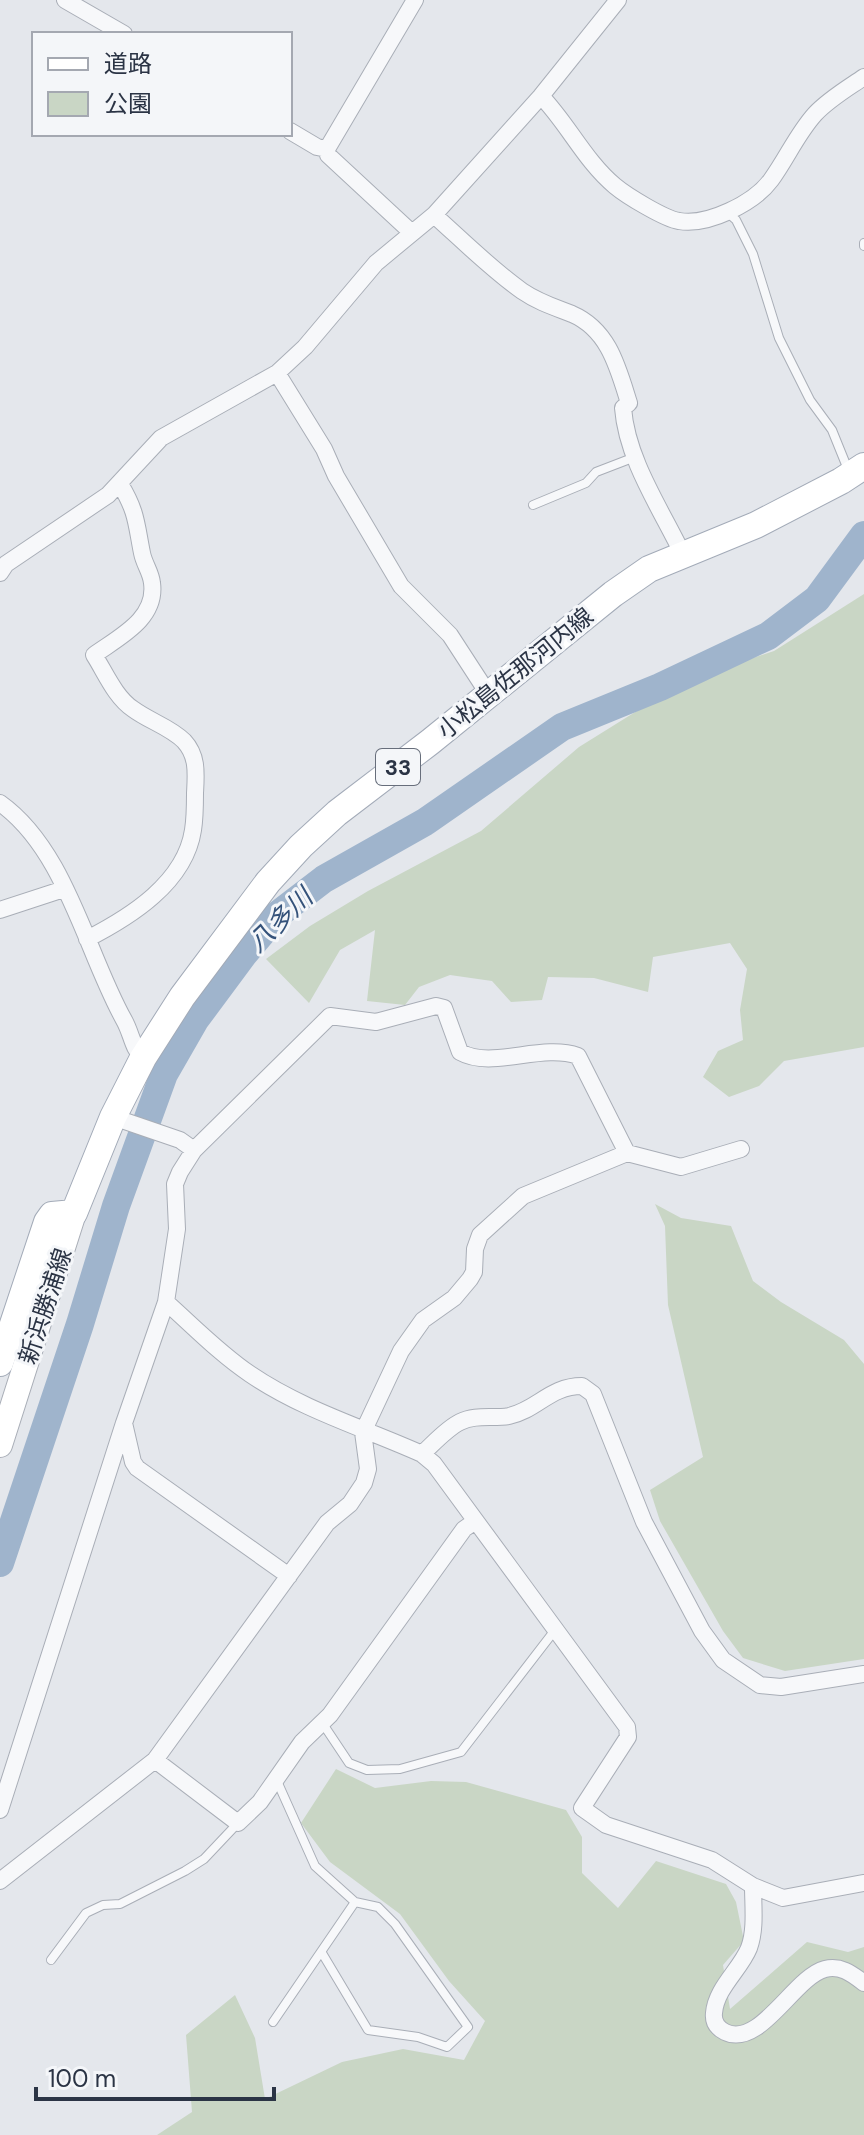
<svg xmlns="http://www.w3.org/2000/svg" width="864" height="2135" font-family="'DM Sans','Noto Sans JP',sans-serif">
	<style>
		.green { fill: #c9d6c5 }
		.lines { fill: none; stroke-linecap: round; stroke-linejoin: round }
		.river { stroke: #9fb4cc; stroke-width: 28 }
		.lane-casing { stroke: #a9aeb7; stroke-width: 10 }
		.street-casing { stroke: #a9aeb7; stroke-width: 18 }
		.secondary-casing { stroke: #a9aeb7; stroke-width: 26 }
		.primary-casing { stroke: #a3abb8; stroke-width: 28 }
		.lane { stroke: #f7f8fa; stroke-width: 8 }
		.street { stroke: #f7f8fa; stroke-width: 16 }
		.secondary { stroke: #fff; stroke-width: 24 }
		.primary { stroke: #fff; stroke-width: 26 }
		.labels { text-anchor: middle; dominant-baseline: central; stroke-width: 6; stroke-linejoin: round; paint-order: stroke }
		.shield { fill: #f4f6f9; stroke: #676e7b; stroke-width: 2 }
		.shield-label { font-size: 22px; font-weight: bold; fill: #2b3445 }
		.street-label { font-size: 24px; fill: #2b3445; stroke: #f4f6f9 }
		.water-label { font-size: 26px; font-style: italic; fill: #34527a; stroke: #f4f6f9 }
	</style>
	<rect width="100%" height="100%" fill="#e4e7ec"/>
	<path class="green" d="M 864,594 L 864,1047 L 784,1061 L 759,1086 L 729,1097 L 703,1077 L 718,1051 L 743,1040 L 740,1010 L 747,969 L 730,943 L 653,957 L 648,992 L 594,978 L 548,977 L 542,1000 L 511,1002 L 492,981 L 450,975 L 419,987 L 405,1005 L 367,1001 L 375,930 L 340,950 L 309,1003 L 266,959 L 310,926 L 368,891 L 481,831 L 579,747 L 685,681 L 774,651 Z
		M 655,1204 L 681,1218 L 731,1226 L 753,1281 L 781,1302 L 844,1340 L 864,1364 L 864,1659 L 785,1671 L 743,1658 L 723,1631 L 660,1521 L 650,1490 L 703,1457 L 668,1305 L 665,1226 Z
		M 336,1769 L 375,1788 L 431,1781 L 466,1782 L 566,1810 L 582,1837 L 582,1873 L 618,1908 L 656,1861 L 726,1884 L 736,1902 L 744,1941 L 723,1965 L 730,2009 L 807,1942 L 848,1952 L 864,1947 L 864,2135 L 157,2135 L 192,2112 L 186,2035 L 235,1995 L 255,2038 L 265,2099 L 342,2062 L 403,2049 L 464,2060 L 485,2021 L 449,1981 L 400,1914 L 330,1862 L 301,1823 Z"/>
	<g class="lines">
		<path class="river" d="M 0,1563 L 80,1324 L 116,1206 L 164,1074 L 195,1020 L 244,954 L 277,915 L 324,879 L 425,822 L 562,727 L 660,687 L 768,636 L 817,599 L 864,535"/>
		<g class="lane-casing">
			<path id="lane" d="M 727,212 L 736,220 L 753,254 L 779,338 L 810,400 L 832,430 L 849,472
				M 864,243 L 864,246
				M 533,505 L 586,483 L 596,472 L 635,457
				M 323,1724 L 349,1763 L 367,1770 L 400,1769 L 461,1752 L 555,1630
				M 322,1953 L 368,2030 L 418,2037 L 447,2047 L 468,2027 L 395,1924 L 378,1907 L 355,1902
				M 51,1960 L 86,1913 L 103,1905 L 120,1904 L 185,1871 L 204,1859 L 238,1823
				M 273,2022 L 355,1902 L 315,1866 L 277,1781"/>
		</g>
		<g class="street-casing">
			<path id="street" d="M 65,0 L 124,34
				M 541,96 C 568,124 585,161 615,186 C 627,196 665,219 679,221 C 708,226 754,203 771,180 C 787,158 797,134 815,114 C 829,99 848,88 864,77
				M 290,131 L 317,147 L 327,149 L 328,155 L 411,232
				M 327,149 L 415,0
				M 434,215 C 462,240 491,269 522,291 C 538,302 554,307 572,314 C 609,330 618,368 629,403 L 623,408 C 627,460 661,509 683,555
				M 277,373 L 324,449 L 336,476 L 401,586 L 450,635 L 489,695
				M 0,573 L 6,564 L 108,495 L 161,438 L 277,373 L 305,347 L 376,263 L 434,215 L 541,96 L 618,0
				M 0,803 C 66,850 86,952 124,1020 C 132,1034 132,1048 143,1058
				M 0,910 L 64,889
				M 87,939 C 130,917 185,883 193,830 C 195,818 195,805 195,793 C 196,774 198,756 184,741 C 170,727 149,721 133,709 C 115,697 105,672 94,655 C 119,637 157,619 152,583 C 151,572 144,564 142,553 C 136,523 137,512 120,484
				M 194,1150 L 330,1016 L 376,1022 L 436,1006 L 444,1008 L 460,1052 C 492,1070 541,1043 578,1056 L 627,1153 L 681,1167 L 741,1149
				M 166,1302 C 193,1326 220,1354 250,1374 C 303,1410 364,1428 422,1454 C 434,1443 446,1429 460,1422 C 476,1414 493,1419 509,1416 C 537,1410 550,1386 582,1386 L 593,1394 L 644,1522 L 702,1631 L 723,1660 L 760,1685 L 781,1687 L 864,1674
				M 124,1423 L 133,1462 L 137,1468 L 289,1576
				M 422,1454 L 434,1464 L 627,1727 L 628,1737 L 582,1808 L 606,1825 L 712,1860 L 753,1886 L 783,1898 L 863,1883
				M 155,1760 L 238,1823 L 260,1802 L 302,1742 L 330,1715 L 464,1529 L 474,1522
				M 0,1810 L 124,1423 L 166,1302 L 177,1229 L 175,1184 L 180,1172 L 194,1150 L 180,1140 L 113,1117
				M 0,1881 L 155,1760 L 327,1523 L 350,1504 L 364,1483 L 368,1469 L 363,1432 L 401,1351 L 423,1320 L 454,1298 L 470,1279 L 474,1272 L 475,1249 L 480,1235 L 523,1196 L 627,1153
				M 753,1886 C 753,1906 756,1929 749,1948 C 740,1970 716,1988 714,2013 C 713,2022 717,2028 725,2032 C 760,2049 794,1977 825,1969 C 841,1965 852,1974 864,1983"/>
		</g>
		<g class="secondary-casing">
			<path id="secondary" d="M 0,1445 L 74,1213"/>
		</g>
		<g class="primary-casing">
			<path id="primary" d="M 0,1363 L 47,1222 L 52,1215 L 74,1213 L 113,1117 L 143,1058 L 182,997 L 268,882 L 301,846 L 337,813 L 430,742 L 613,594 L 649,569 L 756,525 L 841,481 L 864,466"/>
		</g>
		<use href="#lane" class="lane"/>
		<use href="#street" class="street"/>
		<use href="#secondary" class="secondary"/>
		<use href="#primary" class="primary"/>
	</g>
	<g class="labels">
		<rect class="shield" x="376" y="749" width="44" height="36" rx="6"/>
		<g class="shield-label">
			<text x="398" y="767">33</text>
		</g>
		<g class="street-label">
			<text transform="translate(515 673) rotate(-39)">小松島佐那河内線</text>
			<text transform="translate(45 1306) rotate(-72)">新浜勝浦線</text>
		</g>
		<g class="water-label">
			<text transform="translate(280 920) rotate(-44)">八多川</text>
		</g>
	</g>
	<rect x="32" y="32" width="260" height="104" fill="#f4f6f9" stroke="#a4a8b1" stroke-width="2"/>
	<rect x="48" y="58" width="40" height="12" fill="#ffffff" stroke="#a4a8b1" stroke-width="2"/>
	<text x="104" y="72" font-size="24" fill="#2b3445">道路</text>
	<rect x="48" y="92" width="40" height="24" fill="#c9d6c5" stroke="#a4a8b1" stroke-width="2"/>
	<text x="104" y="112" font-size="24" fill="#2b3445">公園</text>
	<path d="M36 2087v12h238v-12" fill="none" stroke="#2b3445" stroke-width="4"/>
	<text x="48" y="2087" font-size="24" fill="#2b3445" stroke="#f4f6f9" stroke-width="6" paint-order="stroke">100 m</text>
</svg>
